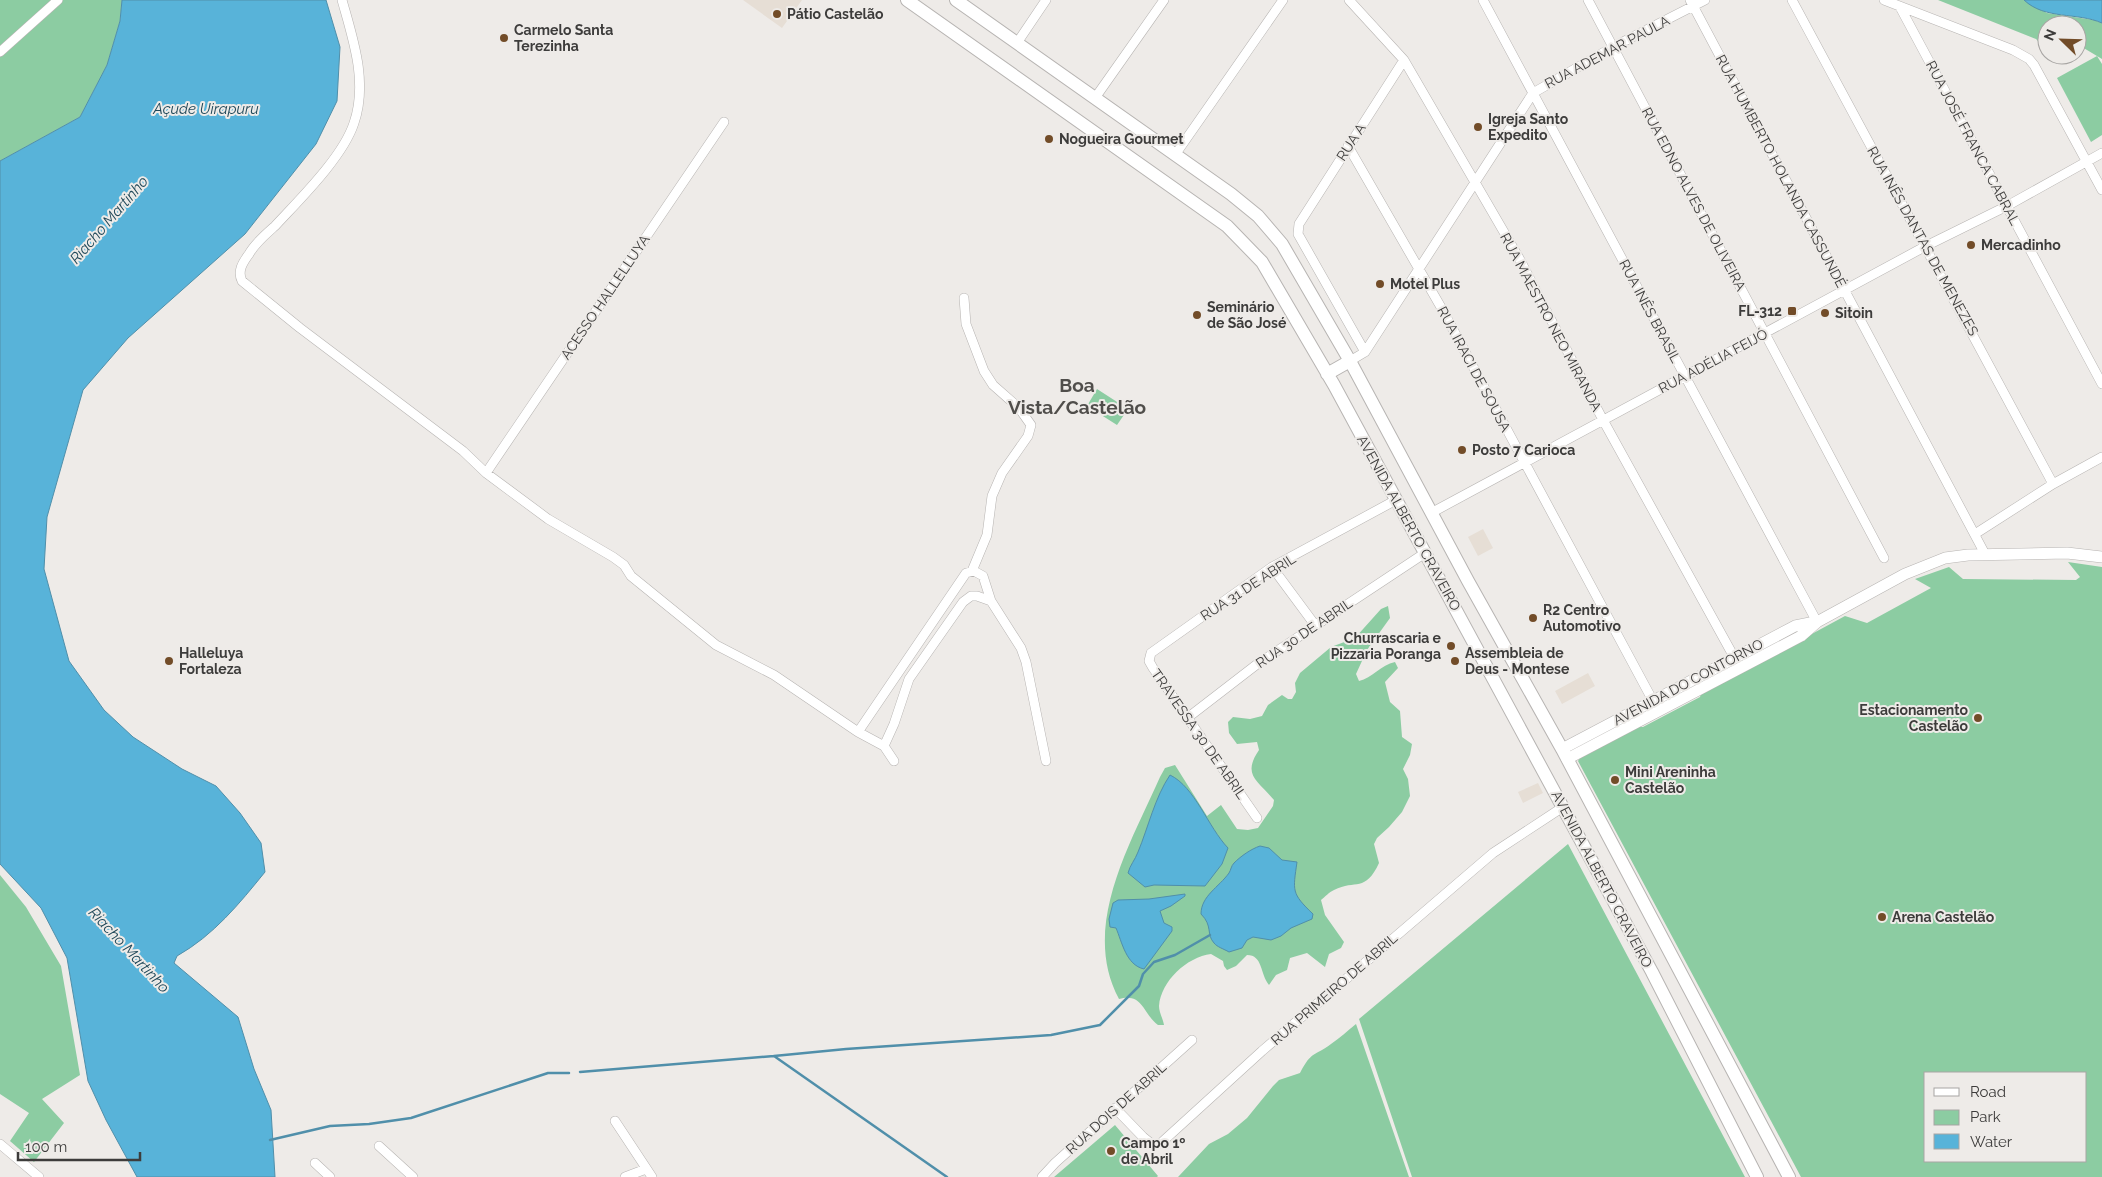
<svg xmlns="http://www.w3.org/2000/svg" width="2102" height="1177" font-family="Raleway,sans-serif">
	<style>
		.built { fill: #e6ded5 }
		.green { fill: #8ccca2; fill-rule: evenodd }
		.water { fill: #58b3d9; stroke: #508faa }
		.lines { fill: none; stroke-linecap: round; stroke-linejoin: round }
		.stream { stroke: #508faa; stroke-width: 2.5 }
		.street-casing { stroke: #b7b4b2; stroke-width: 10 }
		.secondary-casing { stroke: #b7b4b2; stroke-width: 12 }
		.primary-casing { stroke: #b7b4b2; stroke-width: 14 }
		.street { stroke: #fff; stroke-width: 9 }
		.secondary { stroke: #fff; stroke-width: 11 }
		.primary { stroke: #fff; stroke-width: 12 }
		.poi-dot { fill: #724c28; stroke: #eeebe8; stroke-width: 2 }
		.labels { text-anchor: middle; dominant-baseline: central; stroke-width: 4; stroke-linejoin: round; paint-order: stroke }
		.poi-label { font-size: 14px; font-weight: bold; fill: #3d3c3b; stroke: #eeebe8; text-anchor: start }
		.street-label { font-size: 14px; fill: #3d3c3b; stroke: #eeebe8 }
		.water-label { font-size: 15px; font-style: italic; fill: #204859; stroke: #eeebe8 }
		.district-label { font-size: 19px; font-weight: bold; fill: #504e4b; stroke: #eeebe8 }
	</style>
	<rect width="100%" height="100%" fill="#eeebe8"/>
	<path class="built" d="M 743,0 L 802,0 L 782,28 Z
		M 1483,529 L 1493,548 L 1478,556 L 1468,537 Z
		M 1588,673 L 1595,686 L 1562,704 L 1555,691 Z
		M 1538,783 L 1543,793 L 1523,803 L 1518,792 Z"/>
	<path class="green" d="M 0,0 L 122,0 L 120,21 L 107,65 L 80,117 L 0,161 Z
		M 1938,0 L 2024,0 L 2047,13 L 2094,20 L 2102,23 L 2102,59 L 2077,44 L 2077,25 L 2047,25 L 2047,50 L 2036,39 Z
		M 2097,56 L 2102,64 L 2102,135 L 2091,142 L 2057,78 Z
		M 1097,389 L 1128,409 L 1117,425 L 1087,406 Z
		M 2068,562 L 2102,567 L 2102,1177 L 1801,1177 L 1578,761 L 1580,758 L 1637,727 L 1643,727 L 1700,697 L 1701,694 L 1845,616 L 1867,623 L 1931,588 L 1915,579 L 1949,567 L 1963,579 L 2076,580 L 2080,577 ZM 1926,1073 L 2086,1073 L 2086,1161 L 1926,1161 Z
		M 1388,606 L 1390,618 L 1367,650 L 1356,674 L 1359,681 C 1372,678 1381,665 1395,662 L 1398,668 L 1385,682 L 1390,702 L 1400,711 L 1402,737 L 1412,744 L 1410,755 L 1403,769 L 1408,779 L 1410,796 L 1402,812 L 1389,827 L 1377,838 L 1374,844 L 1379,863 C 1365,893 1356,879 1334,890 C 1329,892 1325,897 1321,900 L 1325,915 L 1344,942 L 1341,948 L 1329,954 L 1325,967 L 1307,953 L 1290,958 L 1287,970 L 1276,975 L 1269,985 C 1260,974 1263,955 1247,955 L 1236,966 L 1227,970 L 1224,966 L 1223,961 L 1211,954 C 1187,957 1161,981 1159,1006 C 1159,1012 1163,1019 1164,1025 L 1158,1025 C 1143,1014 1143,992 1119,999 C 1080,927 1131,843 1160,777 L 1165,768 L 1175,765 L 1207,816 L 1221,805 L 1237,829 L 1248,830 L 1258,828 L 1273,806 L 1274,800 C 1257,780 1242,775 1259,750 L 1257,742 L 1237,744 L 1229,733 L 1228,722 L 1233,717 L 1250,719 L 1262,716 L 1268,705 L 1282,695 L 1288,699 L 1292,699 L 1296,692 L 1295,683 L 1300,673 L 1331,647 L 1355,638 L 1381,609 Z
		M 1568,844 L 1745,1177 L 1412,1177 L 1359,1019 Z
		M 0,875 L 26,907 L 61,966 L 80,1075 L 42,1099 L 64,1123 L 34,1162 L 10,1141 L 29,1113 L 0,1094 Z
		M 1356,1024 L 1409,1177 L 1178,1177 L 1209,1144 L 1228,1134 L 1247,1118 L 1273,1086 L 1279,1080 L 1300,1073 C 1312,1050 1314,1057 1331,1044 C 1340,1038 1347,1031 1356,1024 Z
		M 1115,1125 L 1158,1176 L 1157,1177 L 1054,1177 Z"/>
	<path class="water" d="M 122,0 L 326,0 L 340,47 L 337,101 L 316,144 L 245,234 L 128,338 L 83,390 L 47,517 L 44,569 L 69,661 L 104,710 L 133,737 L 182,769 L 216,786 L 240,813 L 261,843 L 265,872 C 239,904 214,935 177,956 L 174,963 L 238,1017 L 254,1069 L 271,1110 L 275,1177 L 137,1177 L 106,1120 L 88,1081 L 67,958 L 41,908 L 0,864 L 0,161 L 80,117 L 107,65 L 120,21 Z
		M 2024,0 L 2102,0 L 2102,23 C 2077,12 2045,20 2024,0 Z
		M 1170,775 C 1195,787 1208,827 1228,848 L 1222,864 L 1205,886 L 1154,885 L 1145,887 L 1128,873 C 1130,865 1135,860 1138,852 C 1148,828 1155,797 1170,775 Z
		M 1260,846 L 1269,848 L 1282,860 L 1297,862 C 1293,891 1291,893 1313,914 L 1312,919 L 1291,928 L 1281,936 L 1271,940 L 1253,937 L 1247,940 L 1242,948 L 1229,952 C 1224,949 1217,947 1214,943 C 1206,934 1213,926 1201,914 C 1201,896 1219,887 1229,873 C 1231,870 1231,866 1234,863 C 1241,856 1251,849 1260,846 Z
		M 1185,894 L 1185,896 L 1171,906 L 1160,911 L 1164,923 L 1172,927 L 1172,931 L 1144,969 C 1126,965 1122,942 1116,928 L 1110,927 L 1109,919 L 1113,903 L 1118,900 L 1149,899 Z"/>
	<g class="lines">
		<path class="stream" d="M 774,1056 L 846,1049 L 1051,1035 L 1100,1025 L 1139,986 L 1143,974 L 1154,962 L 1175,955 L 1210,935
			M 580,1072 L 774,1056 L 947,1177
			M 270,1140 L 330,1126 L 369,1124 L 411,1118 L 548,1073 L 569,1073"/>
		<g class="street-casing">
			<path id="street" d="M 342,0 C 353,39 368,82 354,123 C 343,157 299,200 275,226 C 266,234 255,243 249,254 C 243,262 237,271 242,281 L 300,328 L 463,451 L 486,473 L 548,519 L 613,557 L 624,565 L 631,576 L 716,645 L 774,675 L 858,732 L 884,746 L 894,761
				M 1349,0 L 1404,60 L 1519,258 L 1603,420 L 1734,657
				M 1483,0 L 1817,622
				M 1588,0 L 1884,558
				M 1690,0 L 1985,554
				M 1792,0 L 2053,484
				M 1884,0 L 2013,50 L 2029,59 L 2034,65 L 2102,190
				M 1900,7 L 2102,384
				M 1017,43 L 1046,0
				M 0,52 L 58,0
				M 1095,98 L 1164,0
				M 1348,146 L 1442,309 L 1653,701
				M 1175,155 L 1283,0
				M 964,298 L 966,324 L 984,371 L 993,385 L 1019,408 L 1031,425 L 1028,436 L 1002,473 L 992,496 L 987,535 L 972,571
				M 1365,352 L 1298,234 L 1299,224 L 1404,60
				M 1350,361 L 1365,352 L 1533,93 L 1613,47 L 1705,0
				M 486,473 L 724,122
				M 1431,513 L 1926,246 L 2007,206 L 2102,153
				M 1975,534 L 2053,484 L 2102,457
				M 1272,567 L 1315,625
				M 1186,719 L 1256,665 L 1425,553
				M 858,732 L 966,573 L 974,571 L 983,576 L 991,601
				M 884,746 L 894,724 L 909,679 L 963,602 L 971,596 L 977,596 L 991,601 L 1021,648 L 1026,662 L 1046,761
				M 1257,818 L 1153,668 L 1149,661 L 1151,653 L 1272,567 L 1396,500
				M 1115,1108 L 1143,1137 L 1153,1145 L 1161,1143 L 1262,1051 L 1493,853 L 1563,807
				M 615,1121 L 652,1177
				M 0,1144 L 39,1177
				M 379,1146 L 413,1177
				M 315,1163 L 330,1177
				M 625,1177 L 646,1169
				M 1042,1177 L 1055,1163 L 1192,1040"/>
		</g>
		<g class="secondary-casing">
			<path id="secondary" d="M 1562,749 L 1795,626 L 1815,622
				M 1567,759 L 1801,636 L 1817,622 L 1905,574 L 1945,558 L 1968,555 L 2067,553 L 2102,557"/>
		</g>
		<g class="primary-casing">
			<path id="primary" d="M 907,0 L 1227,226 L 1262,262 L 1334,385 L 1652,972 L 1757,1177
				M 956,0 L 1231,194 L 1258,216 L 1282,244 L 1350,361 L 1468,581 L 1562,749 L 1789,1177
				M 1327,374 L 1350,361"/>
		</g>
		<use href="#street" class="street"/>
		<use href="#secondary" class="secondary"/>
		<use href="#primary" class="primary"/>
	</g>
	<g class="poi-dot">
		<circle cx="777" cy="14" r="5"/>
		<circle cx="504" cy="38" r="5"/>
		<circle cx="1478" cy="127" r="5"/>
		<circle cx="1049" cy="139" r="5"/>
		<circle cx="1971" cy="245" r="5"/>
		<circle cx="1380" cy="284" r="5"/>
		<rect x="1787" y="306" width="10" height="10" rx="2.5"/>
		<circle cx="1825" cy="313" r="5"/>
		<circle cx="1197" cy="315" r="5"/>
		<circle cx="1462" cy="450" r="5"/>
		<circle cx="1533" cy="618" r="5"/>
		<circle cx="1451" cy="646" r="5"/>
		<circle cx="169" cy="661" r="5"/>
		<circle cx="1455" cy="661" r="5"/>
		<circle cx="1978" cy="718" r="5"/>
		<circle cx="1615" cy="780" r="5"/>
		<circle cx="1882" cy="917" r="5"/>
		<circle cx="1111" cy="1151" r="5"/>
	</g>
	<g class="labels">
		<g class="poi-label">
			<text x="787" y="14">Pátio Castelão</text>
			<text x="514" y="30">Carmelo Santa<tspan x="514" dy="16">Terezinha</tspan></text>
			<text x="1488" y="119">Igreja Santo<tspan x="1488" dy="16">Expedito</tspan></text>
			<text x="1059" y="139">Nogueira Gourmet</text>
			<text x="1981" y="245">Mercadinho</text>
			<text x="1390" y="284">Motel Plus</text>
			<text x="1207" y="307">Seminário<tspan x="1207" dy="16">de São José</tspan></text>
			<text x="1782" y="311" text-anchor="end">FL-312</text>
			<text x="1835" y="313">Sitoin</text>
			<text x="1472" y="450">Posto 7 Carioca</text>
			<text x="1543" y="610">R2 Centro<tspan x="1543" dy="16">Automotivo</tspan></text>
			<text x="1441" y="638" text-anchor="end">Churrascaria e<tspan x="1441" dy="16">Pizzaria Poranga</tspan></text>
			<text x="179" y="653">Halleluya<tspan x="179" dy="16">Fortaleza</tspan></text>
			<text x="1465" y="653">Assembleia de<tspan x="1465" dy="16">Deus - Montese</tspan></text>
			<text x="1968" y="710" text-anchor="end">Estacionamento<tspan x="1968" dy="16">Castelão</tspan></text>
			<text x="1625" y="772">Mini Areninha<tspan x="1625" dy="16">Castelão</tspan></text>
			<text x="1892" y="917">Arena Castelão</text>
			<text x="1121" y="1143">Campo 1º<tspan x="1121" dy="16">de Abril</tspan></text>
		</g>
		<g class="street-label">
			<text transform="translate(1607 52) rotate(-28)">RUA ADEMAR PAULA</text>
			<text transform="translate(1351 142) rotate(-57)">RUA A</text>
			<text transform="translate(1973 143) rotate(62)">RUA JOSÉ FRANCA CABRAL</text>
			<text transform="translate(1781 171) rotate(62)">RUA HUMBERTO HOLANDA CASSUNDÉ</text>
			<text transform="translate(1694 199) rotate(62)">RUA EDNO ALVES DE OLIVEIRA</text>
			<text transform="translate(1923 241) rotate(61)">RUA INÊS DANTAS DE MENEZES</text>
			<text transform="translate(605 297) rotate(-56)">ACESSO HALLELLUYA</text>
			<text transform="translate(1650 311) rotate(62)">RUA INÊS BRASIL</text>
			<text transform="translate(1551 322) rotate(62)">RUA MAESTRO NEO MIRANDA</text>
			<text transform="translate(1713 361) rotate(-28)">RUA ADÉLIA FEIJÓ</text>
			<text transform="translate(1474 369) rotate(62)">RUA IRACI DE SOUSA</text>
			<text transform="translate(1409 523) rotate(61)">AVENIDA ALBERTO CRAVEIRO</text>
			<text transform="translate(1248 587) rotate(-33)">RUA 31 DE ABRIL</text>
			<text transform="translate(1304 633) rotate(-34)">RUA 30 DE ABRIL</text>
			<text transform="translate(1688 682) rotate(-28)">AVENIDA DO CONTORNO</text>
			<text transform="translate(1199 734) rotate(55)">TRAVESSA 30 DE ABRIL</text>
			<text transform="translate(1602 879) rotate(62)">AVENIDA ALBERTO CRAVEIRO</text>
			<text transform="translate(1334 989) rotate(-41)">RUA PRIMEIRO DE ABRIL</text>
			<text transform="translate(1116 1108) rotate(-42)">RUA DOIS DE ABRIL</text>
		</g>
		<g class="water-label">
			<text x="206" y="109">Açude Uirapuru</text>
			<text transform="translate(109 220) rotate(-49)">Riacho Martinho</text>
			<text transform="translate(129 950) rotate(47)">Riacho Martinho</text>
		</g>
		<g class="district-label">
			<text x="1077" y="385">Boa<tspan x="1077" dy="22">Vista/Castelão</tspan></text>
		</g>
	</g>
	<rect x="1924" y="1072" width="162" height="90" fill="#eeebe8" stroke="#a7a5a3"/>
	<rect x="1934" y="1088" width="25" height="8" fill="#ffffff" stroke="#a7a5a3"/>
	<text x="1970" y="1097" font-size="15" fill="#3d3c3b">Road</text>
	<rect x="1934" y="1110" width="25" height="15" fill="#8ccca2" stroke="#a7a5a3"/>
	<text x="1970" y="1122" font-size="15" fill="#3d3c3b">Park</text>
	<rect x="1934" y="1134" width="25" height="15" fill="#58b3d9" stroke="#a7a5a3"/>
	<text x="1970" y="1147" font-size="15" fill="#3d3c3b">Water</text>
	<g transform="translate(2062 40) rotate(293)"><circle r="24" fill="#eeebe8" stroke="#a7a5a3"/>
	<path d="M0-4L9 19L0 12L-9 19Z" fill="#724c28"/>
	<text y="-8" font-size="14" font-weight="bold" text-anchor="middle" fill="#3d3c3b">N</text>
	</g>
	<path d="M18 1152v8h122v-8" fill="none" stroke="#3d3c3b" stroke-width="2.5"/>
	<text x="25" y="1152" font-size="15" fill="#3d3c3b" stroke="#eeebe8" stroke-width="4" paint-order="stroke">100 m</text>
</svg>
